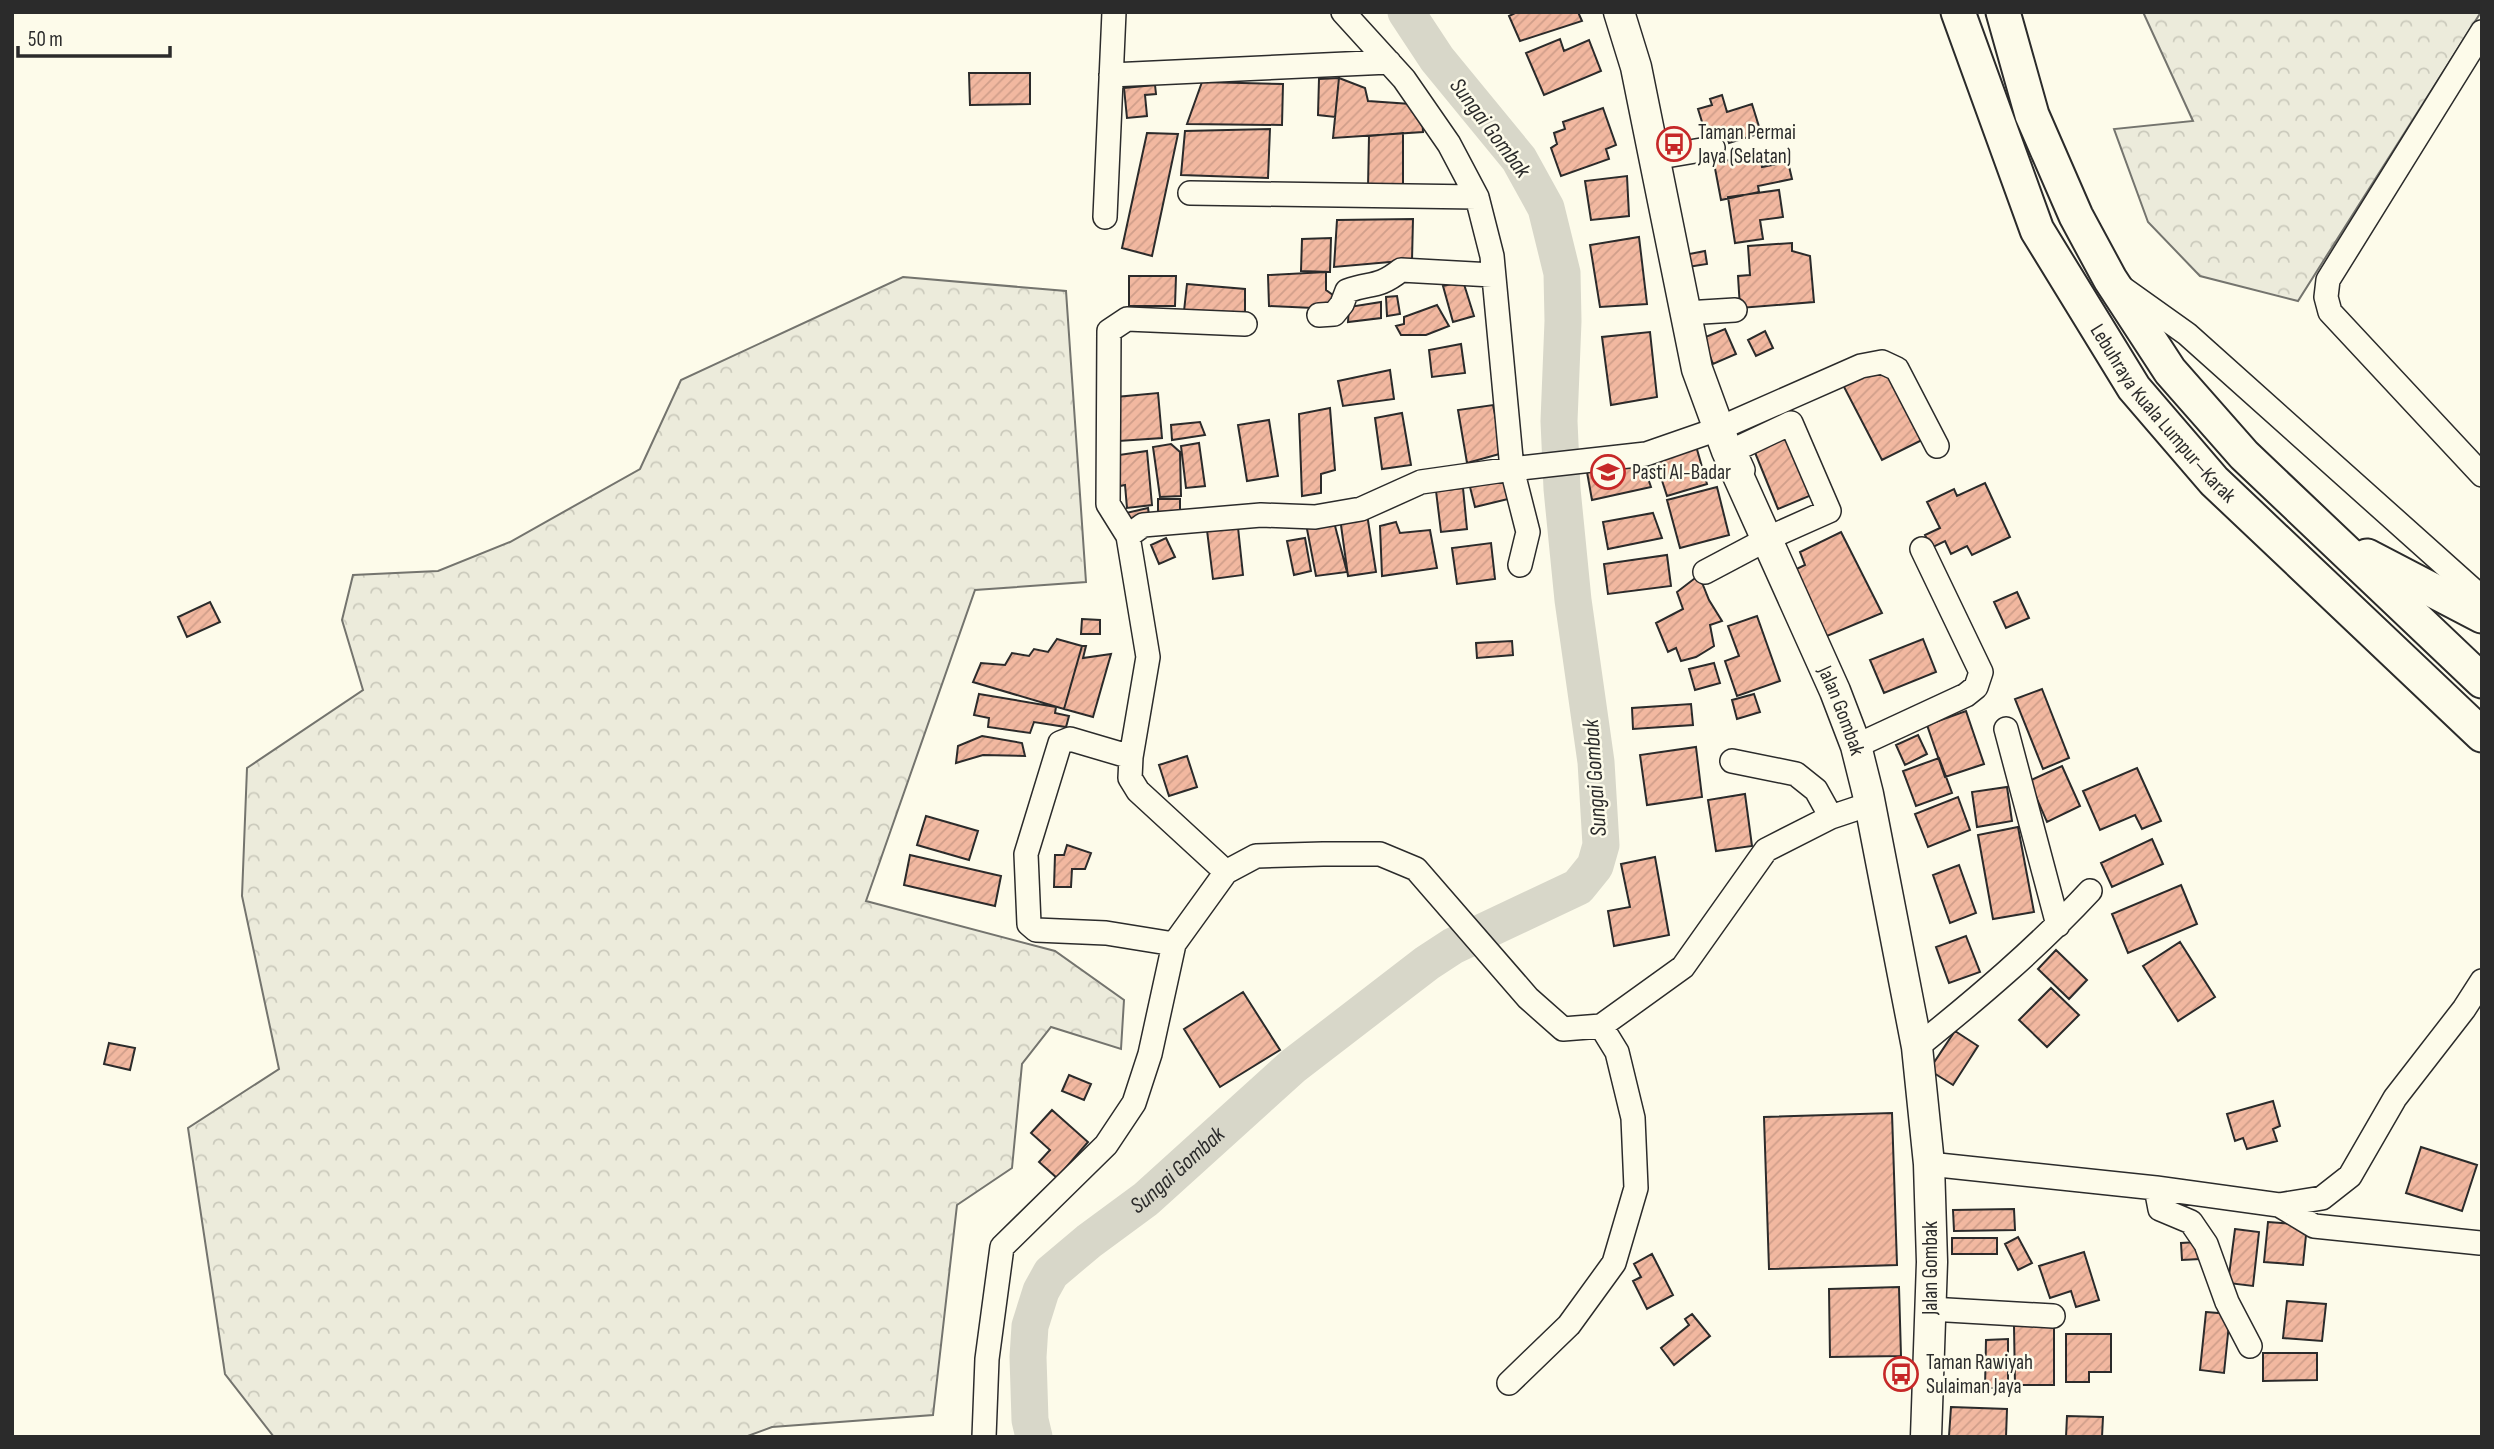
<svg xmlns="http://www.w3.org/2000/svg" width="2494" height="1449" font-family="'Sofia Sans Condensed',sans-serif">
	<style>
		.forest { fill: url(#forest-crowns); stroke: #74746e; stroke-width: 2 }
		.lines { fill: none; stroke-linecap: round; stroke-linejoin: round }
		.river { stroke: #d8d7c9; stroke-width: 37 }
		.building { fill: url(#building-hatch); stroke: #2b2b2b; stroke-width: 2 }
		.minor-casing { stroke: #2b2b2b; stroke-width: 26 }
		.major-casing { stroke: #2b2b2b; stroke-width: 33 }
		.highway-casing { stroke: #2b2b2b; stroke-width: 37 }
		.minor { stroke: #fdfbea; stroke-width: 23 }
		.major { stroke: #fdfbea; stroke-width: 30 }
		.highway { stroke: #fdfbea; stroke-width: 33 }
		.labels { text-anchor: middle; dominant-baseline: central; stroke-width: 5; stroke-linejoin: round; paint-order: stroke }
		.poi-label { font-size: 21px; fill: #2b2b2b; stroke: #fdfbea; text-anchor: start }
		.street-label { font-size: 21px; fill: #2b2b2b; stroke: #fdfbea }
		.water-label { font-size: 23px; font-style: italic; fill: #2b2b2b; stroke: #fdfbea }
	</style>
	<defs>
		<pattern id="forest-crowns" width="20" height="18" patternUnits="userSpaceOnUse" patternTransform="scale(1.75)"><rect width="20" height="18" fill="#ecebdb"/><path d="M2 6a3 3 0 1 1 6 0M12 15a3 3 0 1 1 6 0" fill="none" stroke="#cbcabc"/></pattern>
		<pattern id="building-hatch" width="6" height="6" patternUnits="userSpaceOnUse" patternTransform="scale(1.75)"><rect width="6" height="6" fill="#f2b8a0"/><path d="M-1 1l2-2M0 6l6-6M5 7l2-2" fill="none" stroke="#d09e8a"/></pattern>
	</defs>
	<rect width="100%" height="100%" fill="#fdfbea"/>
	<path class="forest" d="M 2143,12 L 2481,12 L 2298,301 L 2200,276 L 2148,222 L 2114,129 L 2193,121 Z
		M 903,277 L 1066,291 L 1086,582 L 975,590 L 866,901 L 1055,951 L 1124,1000 L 1121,1049 L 1051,1027 L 1022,1064 L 1012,1168 L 957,1205 L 933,1415 L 772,1427 L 745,1437 L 274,1437 L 225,1374 L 188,1128 L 279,1069 L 242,896 L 247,768 L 363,690 L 342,620 L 353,575 L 438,571 L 510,542 L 640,469 L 681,380 Z"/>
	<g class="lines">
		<path class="river" id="s1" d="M 1034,1437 L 1030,1420 L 1028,1357 L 1030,1326 L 1041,1291 L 1051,1273 L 1089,1241 L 1146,1199 L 1293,1066 L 1427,963 L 1453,946 L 1578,887 L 1595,866 L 1601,845 L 1596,762 L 1573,600 L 1562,489 L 1559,421 L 1563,321 L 1562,273 L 1546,208 L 1519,159 L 1437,59 L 1406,12"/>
	</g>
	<path class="building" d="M 1517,12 L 1578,12 L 1582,21 L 1520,41 L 1509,16 Z
		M 1560,39 L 1564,51 L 1589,40 L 1601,71 L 1544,95 L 1526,53 Z
		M 969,73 L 1030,73 L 1030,104 L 970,105 Z
		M 1339,78 L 1335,117 L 1318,115 L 1319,79 Z
		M 1339,78 L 1365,88 L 1368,101 L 1411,104 L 1422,114 L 1423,132 L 1333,138 Z
		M 1202,82 L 1283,84 L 1282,125 L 1187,124 Z
		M 1155,85 L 1156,94 L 1145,95 L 1147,116 L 1127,118 L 1124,88 Z
		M 1722,95 L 1727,112 L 1752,104 L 1761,133 L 1729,143 L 1726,133 L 1707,138 L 1698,109 L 1712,105 L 1710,99 Z
		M 1603,108 L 1616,145 L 1606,149 L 1609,159 L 1561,176 L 1551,148 L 1557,144 L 1554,133 L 1565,129 L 1563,122 Z
		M 1270,129 L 1268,178 L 1181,175 L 1185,131 Z
		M 1147,133 L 1178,134 L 1152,256 L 1122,248 Z
		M 1403,133 L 1403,189 L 1368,188 L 1369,136 Z
		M 1760,154 L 1762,167 L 1788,162 L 1792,179 L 1758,186 L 1759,192 L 1721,200 L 1714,163 Z
		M 1627,176 L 1629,216 L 1591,220 L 1585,181 Z
		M 1779,190 L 1783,217 L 1760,220 L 1763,239 L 1735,243 L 1728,197 Z
		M 1413,219 L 1412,260 L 1334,267 L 1337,220 Z
		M 1639,237 L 1647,304 L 1600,307 L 1590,245 Z
		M 1331,238 L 1330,272 L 1301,271 L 1302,239 Z
		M 1792,243 L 1792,251 L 1810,256 L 1814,302 L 1740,308 L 1738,276 L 1750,275 L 1748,246 Z
		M 1705,251 L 1707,264 L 1681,268 L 1679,256 Z
		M 1326,272 L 1326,290 L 1337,298 L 1335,309 L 1269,306 L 1268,275 Z
		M 1129,276 L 1176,276 L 1175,306 L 1129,306 Z
		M 1463,281 L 1474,316 L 1453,322 L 1443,286 Z
		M 1187,284 L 1245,289 L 1245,316 L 1184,311 Z
		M 1397,296 L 1400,314 L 1387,316 L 1386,297 Z
		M 1381,302 L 1381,318 L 1348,322 L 1349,307 Z
		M 1437,305 L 1449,326 L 1426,335 L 1401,335 L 1396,326 L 1404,324 L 1404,317 Z
		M 1725,329 L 1736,354 L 1713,364 L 1703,338 Z
		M 1765,331 L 1773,348 L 1756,356 L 1748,340 Z
		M 1650,332 L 1657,397 L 1611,405 L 1602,337 Z
		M 1461,344 L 1465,373 L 1432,377 L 1429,350 Z
		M 1885,364 L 1922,440 L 1882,460 L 1843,385 Z
		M 1390,370 L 1394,399 L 1343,406 L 1338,381 Z
		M 1158,393 L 1162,438 L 1119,441 L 1116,397 Z
		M 1493,405 L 1503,453 L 1467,463 L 1458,410 Z
		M 1330,408 L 1335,470 L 1321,474 L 1321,493 L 1302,496 L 1299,414 Z
		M 1402,413 L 1411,465 L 1382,469 L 1375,418 Z
		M 1783,419 L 1814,494 L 1778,509 L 1747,433 Z
		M 1269,420 L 1278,476 L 1247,481 L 1238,425 Z
		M 1200,422 L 1205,435 L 1172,440 L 1171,425 Z
		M 1199,443 L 1205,486 L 1186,488 L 1181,446 Z
		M 1171,444 L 1180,452 L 1181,496 L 1160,497 L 1153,447 Z
		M 1696,446 L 1707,484 L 1667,496 L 1655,459 Z
		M 1147,451 L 1152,505 L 1127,508 L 1125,485 L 1120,486 L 1112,456 Z
		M 1642,461 L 1651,487 L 1592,500 L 1587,472 Z
		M 1504,480 L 1508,499 L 1475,507 L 1470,487 Z
		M 1985,483 L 2010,537 L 1972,555 L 1967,546 L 1951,554 L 1945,541 L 1931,548 L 1925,535 L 1940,528 L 1927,502 L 1954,489 L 1957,496 Z
		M 1717,487 L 1729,535 L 1680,548 L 1667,500 Z
		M 1463,488 L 1467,529 L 1441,532 L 1436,491 Z
		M 1158,499 L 1180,499 L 1180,511 L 1158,512 Z
		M 1148,508 L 1150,521 L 1125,526 L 1126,513 Z
		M 1653,513 L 1662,538 L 1608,549 L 1603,522 Z
		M 1367,514 L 1376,572 L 1348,576 L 1340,518 Z
		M 1237,518 L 1243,575 L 1213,579 L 1206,522 Z
		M 1334,522 L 1347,572 L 1316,576 L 1306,524 Z
		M 1396,522 L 1400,533 L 1430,530 L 1437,568 L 1382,576 L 1380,526 Z
		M 1841,532 L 1882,613 L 1815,641 L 1786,574 L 1805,565 L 1800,552 Z
		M 1166,538 L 1175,557 L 1159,564 L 1151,545 Z
		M 1305,538 L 1311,571 L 1294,575 L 1287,541 Z
		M 1491,543 L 1495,579 L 1457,584 L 1452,548 Z
		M 1667,555 L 1671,586 L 1608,594 L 1604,564 Z
		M 1699,575 L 1709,600 L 1722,621 L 1710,625 L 1714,646 L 1696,657 L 1681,661 L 1676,648 L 1668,652 L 1656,623 L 1683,609 L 1677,592 Z
		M 2017,592 L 2029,618 L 2006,628 L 1994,602 Z
		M 210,602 L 220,622 L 187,637 L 178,617 Z
		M 1757,616 L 1780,681 L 1737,696 L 1725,661 L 1739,656 L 1728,626 Z
		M 1082,619 L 1100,620 L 1100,634 L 1081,634 Z
		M 1057,639 L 1082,646 L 1064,709 L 973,682 L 981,663 L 1005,665 L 1012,653 L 1029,656 L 1034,649 L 1048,652 Z
		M 1923,639 L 1936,672 L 1884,693 L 1870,660 Z
		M 1512,641 L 1513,655 L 1477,658 L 1476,643 Z
		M 1082,646 L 1086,646 L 1083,658 L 1111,654 L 1093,717 L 1064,709 Z
		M 1714,663 L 1720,683 L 1695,690 L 1689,669 Z
		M 2042,689 L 2069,758 L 2043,769 L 2015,699 Z
		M 979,694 L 1056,707 L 1055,713 L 1069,716 L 1066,727 L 1034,722 L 1030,733 L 988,727 L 989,718 L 974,715 Z
		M 1754,694 L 1760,712 L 1737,719 L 1732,700 Z
		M 1691,704 L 1693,725 L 1633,729 L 1632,708 Z
		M 1966,711 L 1984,764 L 1945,777 L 1927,725 Z
		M 1918,735 L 1927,754 L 1905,765 L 1896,745 Z
		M 982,736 L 1022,743 L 1025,756 L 983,755 L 956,763 L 958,746 Z
		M 1696,747 L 1702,797 L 1647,805 L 1640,755 Z
		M 1187,756 L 1197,787 L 1169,796 L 1159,765 Z
		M 1939,758 L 1952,793 L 1916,806 L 1903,771 Z
		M 2062,766 L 2080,806 L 2047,822 L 2029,781 Z
		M 2137,768 L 2161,821 L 2142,829 L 2135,815 L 2100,830 L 2083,791 Z
		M 2007,787 L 2012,821 L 1977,827 L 1972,792 Z
		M 1745,794 L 1752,846 L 1716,851 L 1708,800 Z
		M 1958,797 L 1970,830 L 1928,847 L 1915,814 Z
		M 926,816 L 978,831 L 969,860 L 917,845 Z
		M 2018,827 L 2034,912 L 1993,919 L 1978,835 Z
		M 2152,839 L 2163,864 L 2112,887 L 2101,863 Z
		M 1067,845 L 1091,853 L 1085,869 L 1072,869 L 1071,887 L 1054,887 L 1055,855 L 1064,855 Z
		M 910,855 L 1001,876 L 995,906 L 904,885 Z
		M 1655,857 L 1669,935 L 1614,946 L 1608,911 L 1630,907 L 1621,864 Z
		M 1959,865 L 1976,913 L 1950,923 L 1933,875 Z
		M 2181,885 L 2197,924 L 2128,953 L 2112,914 Z
		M 1966,936 L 1980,972 L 1949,983 L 1936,947 Z
		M 2180,942 L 2215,997 L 2178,1021 L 2143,966 Z
		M 2056,950 L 2087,980 L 2069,999 L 2038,969 Z
		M 2051,988 L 2079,1015 L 2047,1047 L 2019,1020 Z
		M 1243,992 L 1280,1050 L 1220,1087 L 1184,1029 Z
		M 1955,1031 L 1978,1046 L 1953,1085 L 1929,1070 Z
		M 109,1043 L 135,1048 L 130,1070 L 104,1064 Z
		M 1069,1075 L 1091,1084 L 1084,1100 L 1062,1091 Z
		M 2273,1101 L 2280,1126 L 2273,1129 L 2277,1141 L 2247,1149 L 2243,1138 L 2235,1141 L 2227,1114 Z
		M 1052,1110 L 1088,1142 L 1057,1178 L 1039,1162 L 1050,1150 L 1031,1133 Z
		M 1892,1113 L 1897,1265 L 1769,1269 L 1764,1117 Z
		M 2421,1147 L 2477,1165 L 2462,1211 L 2406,1193 Z
		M 2014,1209 L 2015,1230 L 1954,1231 L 1953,1210 Z
		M 2268,1222 L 2307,1225 L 2303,1265 L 2264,1262 Z
		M 2235,1229 L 2259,1232 L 2253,1286 L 2228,1283 Z
		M 2018,1237 L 2032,1263 L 2018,1270 L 2005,1244 Z
		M 1952,1238 L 1997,1238 L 1997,1254 L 1952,1254 Z
		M 2198,1242 L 2200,1259 L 2182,1260 L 2181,1243 Z
		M 2084,1252 L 2099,1300 L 2076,1307 L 2071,1291 L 2050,1298 L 2039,1266 Z
		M 1652,1254 L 1673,1295 L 1647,1309 L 1633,1281 L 1641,1277 L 1634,1264 Z
		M 1899,1287 L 1901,1356 L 1830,1357 L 1829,1289 Z
		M 2287,1301 L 2326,1304 L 2322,1341 L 2283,1338 Z
		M 2206,1312 L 2230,1314 L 2224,1373 L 2200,1370 Z
		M 1692,1314 L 1710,1336 L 1674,1365 L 1661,1348 L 1689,1325 L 1685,1319 Z
		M 2054,1325 L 2054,1385 L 2015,1385 L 2014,1326 Z
		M 2066,1334 L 2111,1334 L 2111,1372 L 2089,1372 L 2089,1382 L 2066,1382 Z
		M 2008,1339 L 2008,1388 L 1985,1388 L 1986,1340 Z
		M 2263,1353 L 2317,1353 L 2317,1380 L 2263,1381 Z
		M 1951,1407 L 2007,1409 L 2006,1437 L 1949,1436 Z
		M 2067,1416 L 2103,1417 L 2102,1437 L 2066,1437 Z"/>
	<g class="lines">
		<g class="minor-casing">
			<path id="minor" d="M 1343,12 L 1404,79 L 1449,144 L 1477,197 L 1492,256 L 1512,469 L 1528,532 L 1520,565
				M 2482,32 L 2328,280 L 2326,297 L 2330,312 L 2482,475
				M 1111,75 L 1389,62
				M 1654,158 L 1713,148
				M 1190,193 L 1477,197
				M 1105,217 L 1114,12
				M 2121,287 L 2187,334 L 2482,598
				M 1686,313 L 1735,310
				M 1319,315 L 1334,314 L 1342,304 L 1347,291 C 1371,282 1377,289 1401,270 L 1492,275
				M 1128,536 L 1108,504 L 1109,331 L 1127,319 L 1245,324
				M 1705,572 L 1773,536 L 1829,511 L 1791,423 L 1734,450 L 1743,470
				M 2006,729 L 2058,925
				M 1856,746 L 1966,695 L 1976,687 L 1981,672 L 1922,549
				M 1131,757 L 1070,739 L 1060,743 L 1026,854 L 1029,924 L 1036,930 L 1106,933 L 1174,944
				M 1732,761 L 1796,774 L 1816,790 L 1831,817
				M 1226,872 L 1138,791 L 1130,778 L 1131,757 L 1148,657 L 1128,536 L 1143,525 L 1261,515 L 1315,517 L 1361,509 L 1421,482 L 1512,469 L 1646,454 L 1718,429 L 1861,366 L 1882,362 L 1897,369 L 1937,446
				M 1917,1047 C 1978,998 2037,948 2090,891
				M 1929,1164 L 2156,1188 L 2279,1205 L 2322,1198 L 2350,1176 L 2395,1098 L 2464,1009 L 2482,981
				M 2156,1188 L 2160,1209 L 2191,1222 L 2206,1244 L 2227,1302 L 2250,1346
				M 2279,1205 L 2314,1226 L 2480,1243
				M 1930,1309 L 2053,1316
				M 1509,1383 L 1569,1325 L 1614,1263 L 1636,1188 L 1633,1118 L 1617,1052 L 1601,1026
				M 984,1437 L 987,1359 L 1002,1247 L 1106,1145 L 1134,1103 L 1150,1054 L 1174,944 L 1226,872 L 1256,856 L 1323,854 L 1380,854 L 1416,869 L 1528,998 L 1563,1029 L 1601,1026 L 1683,967 L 1766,850 L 1831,817 L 1870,804"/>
		</g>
		<g class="major-casing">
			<g id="major">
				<path id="s2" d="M 1619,12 L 1636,67 L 1697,369 L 1727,451 L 1835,691 L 1856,746 L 1868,794 L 1917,1047 L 1929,1164 L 1932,1262 L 1926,1437"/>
			</g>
		</g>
		<g class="highway-casing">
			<g id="highway">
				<path id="s3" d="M 1958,12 L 2037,230 L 2134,388 L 2214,481 L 2482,735"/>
				<path d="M 2003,12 L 2032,115 L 2076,216 L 2110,279 L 2170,371 L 2244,455 L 2482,681"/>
				<path d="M 2367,556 L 2482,616"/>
			</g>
		</g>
		<use href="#minor" class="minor"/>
		<use href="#major" class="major"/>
		<use href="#highway" class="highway"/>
	</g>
	<defs>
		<g id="bus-ring" transform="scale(1.75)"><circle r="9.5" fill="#fdfbea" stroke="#c62828" stroke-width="1.5"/><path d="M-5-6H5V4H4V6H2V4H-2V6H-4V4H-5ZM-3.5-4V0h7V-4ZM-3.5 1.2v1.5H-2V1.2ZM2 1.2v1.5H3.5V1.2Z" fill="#c62828"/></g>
		<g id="school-ring" transform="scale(1.75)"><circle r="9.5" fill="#fdfbea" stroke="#c62828" stroke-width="1.5"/><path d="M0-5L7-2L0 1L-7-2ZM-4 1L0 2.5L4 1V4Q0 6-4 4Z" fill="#c62828"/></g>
	</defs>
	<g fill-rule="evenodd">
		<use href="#bus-ring" x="1674" y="144"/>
		<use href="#school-ring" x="1608" y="472"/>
		<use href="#bus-ring" x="1901" y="1374"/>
	</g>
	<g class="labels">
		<g class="poi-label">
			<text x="1698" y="132">Taman Permai<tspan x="1698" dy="24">Jaya (Selatan)</tspan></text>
			<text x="1632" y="472">Pasti Al-Badar</text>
			<text x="1926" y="1362">Taman Rawiyah<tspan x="1926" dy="24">Sulaiman Jaya</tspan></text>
		</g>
		<g class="street-label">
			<text stroke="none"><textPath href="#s3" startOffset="455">Lebuhraya Kuala Lumpur–Karak</textPath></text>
			<text stroke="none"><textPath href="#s2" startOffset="737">Jalan Gombak</textPath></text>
			<text transform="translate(1930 1268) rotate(-90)">Jalan Gombak</text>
		</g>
		<g class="water-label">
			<text transform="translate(1490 128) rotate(53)">Sungai Gombak</text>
			<text transform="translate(1595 778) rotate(-94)">Sungai Gombak</text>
			<text stroke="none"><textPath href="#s1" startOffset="332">Sungai Gombak</textPath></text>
		</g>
	</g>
	<rect width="2494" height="1449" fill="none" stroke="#2b2b2b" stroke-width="28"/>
	<path d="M18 46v10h152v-10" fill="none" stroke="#2b2b2b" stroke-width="3.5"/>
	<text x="28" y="46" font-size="21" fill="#2b2b2b" stroke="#fdfbea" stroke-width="5" paint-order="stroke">50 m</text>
</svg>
